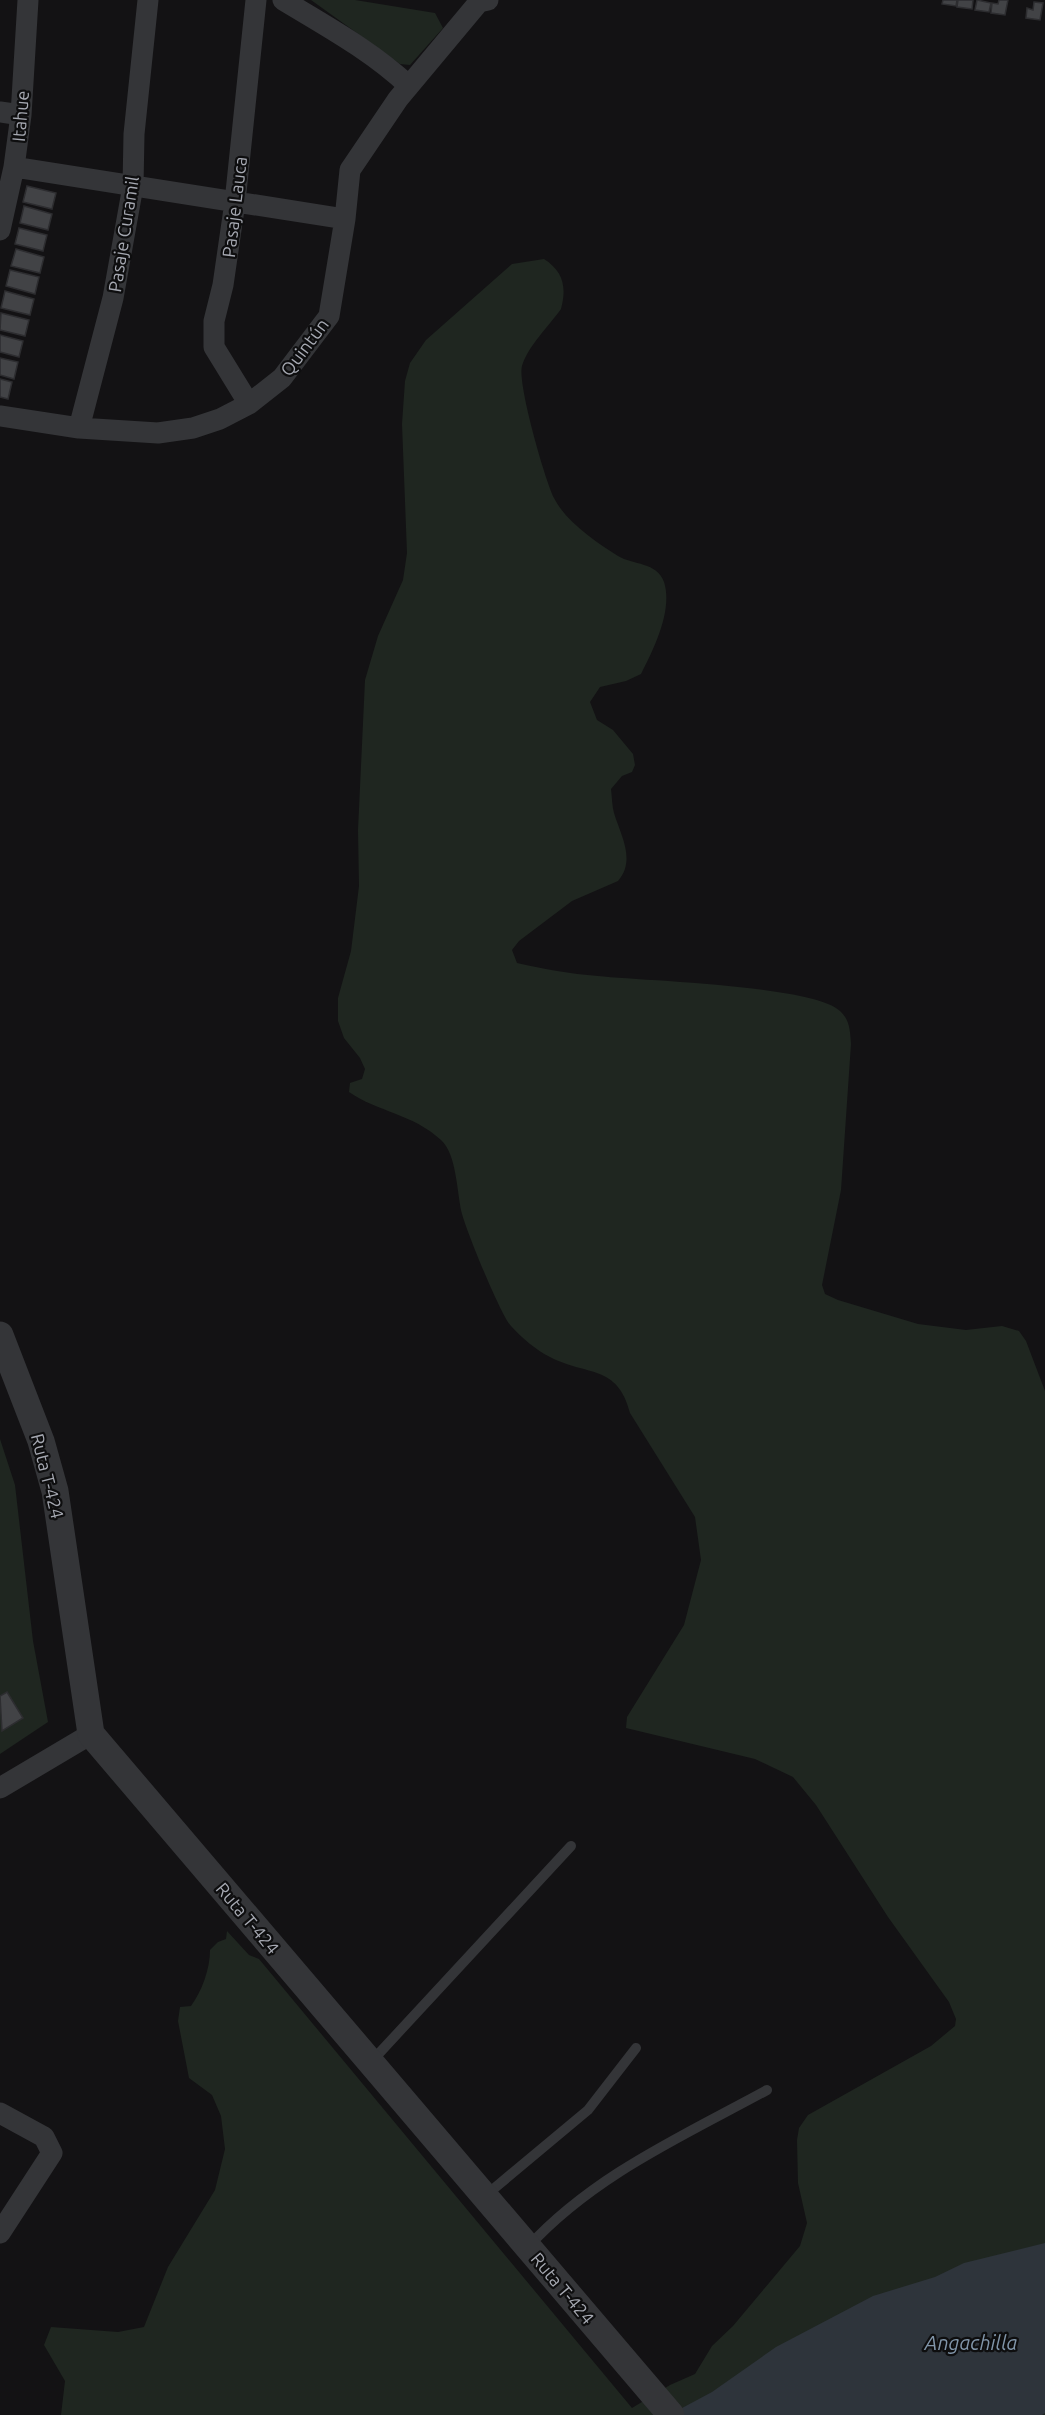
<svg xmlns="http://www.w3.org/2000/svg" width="1045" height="2415" font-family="Ubuntu,sans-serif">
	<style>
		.green { fill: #1f2620 }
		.water { fill: #2e343b }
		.building { fill: #424346; stroke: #2d2d30; stroke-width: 1.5 }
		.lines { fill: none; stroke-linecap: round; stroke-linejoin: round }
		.service { stroke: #343538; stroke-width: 10 }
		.minor { stroke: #343538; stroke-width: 21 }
		.tertiary { stroke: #343538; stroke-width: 27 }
		.labels { text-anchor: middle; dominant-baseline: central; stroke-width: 4.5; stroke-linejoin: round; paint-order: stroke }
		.street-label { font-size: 18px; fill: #a6a9b2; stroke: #0e0e0f }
		.water-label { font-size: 20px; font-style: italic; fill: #8195a9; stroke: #0e0e0f }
	</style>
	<rect width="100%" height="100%" fill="#131214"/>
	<path class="green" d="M 311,0 L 355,0 L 435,13 L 443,28 L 410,65 L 400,64 Z
		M 544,259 C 563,271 567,287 561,309 C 549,326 528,346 522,366 C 517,383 545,480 554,498 C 566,522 596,542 618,556 C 633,565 657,562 664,582 C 673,610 654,649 641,674 L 626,681 L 600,687 L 590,702 L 597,720 L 613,730 L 633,754 L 635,765 L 632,772 L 622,776 L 611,789 C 612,797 612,806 614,813 C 621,836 636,860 618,881 L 572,901 L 519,941 L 512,950 L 517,963 C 544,969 570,974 598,976 C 642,981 813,985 840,1011 C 850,1020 850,1031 851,1044 L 841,1190 L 822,1285 L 825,1294 L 838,1300 L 918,1324 L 966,1330 L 1002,1326 L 1019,1331 L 1026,1341 L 1045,1391 L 1045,2415 L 61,2415 L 65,2381 L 44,2345 L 51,2327 L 118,2332 L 144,2327 L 168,2267 L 215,2190 L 225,2149 L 221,2116 L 212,2095 L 189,2078 L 178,2021 L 180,2007 L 191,2006 C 202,1991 210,1969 210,1950 L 218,1942 L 226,1939 L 227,1931 L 249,1955 L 259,1959 L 632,2408 L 670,2385 L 695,2374 L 712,2346 L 733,2326 L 800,2246 L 807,2223 L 798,2183 L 797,2140 L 799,2128 L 808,2115 L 931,2046 L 955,2026 L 956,2019 L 949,2002 L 888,1917 L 816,1805 L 793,1777 L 755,1759 L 626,1728 L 627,1717 L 684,1625 L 701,1560 L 695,1517 L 630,1413 C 618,1364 586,1376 550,1357 C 536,1350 522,1338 511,1326 C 500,1314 467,1232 462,1214 C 457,1195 457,1154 441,1140 C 413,1114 378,1112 349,1092 L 350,1083 L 362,1079 L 365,1069 L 360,1058 L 344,1038 L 338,1021 L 338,998 L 351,951 L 359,886 L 358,830 L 365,680 L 378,636 L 403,580 L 407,553 L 402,424 L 405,381 L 410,363 L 426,340 L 512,264 Z
		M 0,1439 L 15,1485 L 33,1641 L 48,1722 L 0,1754 Z"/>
	<path class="water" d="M 1045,2243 L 1045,2413 L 1042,2415 L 669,2415 L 712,2392 L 776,2347 L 873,2296 L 935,2277 L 964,2263 Z"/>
	<path class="building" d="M 943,0 L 957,0 L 956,6 L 942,4 Z
		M 958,0 L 973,0 L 972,9 L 957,7 Z
		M 977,0 L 991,3 L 989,12 L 975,10 Z
		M 999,0 L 1008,0 L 1005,15 L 991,13 L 992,3 L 998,4 Z
		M 1034,2 L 1043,3 L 1040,20 L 1026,18 L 1027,8 L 1033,10 Z
		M 27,186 L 56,193 L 52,209 L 23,202 Z
		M 24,206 L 52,214 L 48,230 L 20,223 Z
		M 19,228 L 47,235 L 43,251 L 15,244 Z
		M 16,249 L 44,257 L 40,273 L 11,266 Z
		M 10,270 L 39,277 L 35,294 L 6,286 Z
		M 5,291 L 34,299 L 30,315 L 1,308 Z
		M 1,313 L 29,320 L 25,336 L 0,330 Z
		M 0,335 L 23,341 L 19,357 L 0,352 Z
		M 0,358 L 18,362 L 14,379 L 0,375 Z
		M 0,379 L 12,382 L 8,399 L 0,397 Z
		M 7,1692 L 23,1718 L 2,1731 L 0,1696 Z"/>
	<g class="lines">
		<path class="service" d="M 371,2062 L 571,1846
			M 485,2196 L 588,2110 L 636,2048
			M 528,2247 C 594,2175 683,2136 767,2090"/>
		<path class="minor" d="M 283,0 C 326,26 372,51 409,86
			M 0,112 L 21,115
			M 14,167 L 345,219
			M 0,230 L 14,167 L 21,115 L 28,0
			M 249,404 L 214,347 L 214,321 L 223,285 L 235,202 L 256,0
			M 0,416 L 79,428 L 158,433 L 193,428 L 220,419 L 249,404 L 282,378 L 329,316 L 345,219 L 350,170 L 398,99 L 479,2 L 488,0
			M 79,428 L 113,298 L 133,186 L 134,134 L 148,0
			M 0,1788 L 91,1734
			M 0,2113 L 44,2137 L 52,2153 L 0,2233"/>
		<path class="tertiary" d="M 0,1335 L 41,1441 L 55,1491 L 91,1734 L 671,2415"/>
	</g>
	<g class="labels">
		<g class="street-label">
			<text transform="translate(20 116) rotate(-85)">Itahue</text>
			<text transform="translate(234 207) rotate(-83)">Pasaje Lauca</text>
			<text transform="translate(123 234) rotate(-81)">Pasaje Curamil</text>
			<text transform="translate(304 347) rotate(-53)">Quintún</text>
			<text transform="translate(48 1476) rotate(76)">Ruta T-424</text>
			<text transform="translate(248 1918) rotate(50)">Ruta T-424</text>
			<text transform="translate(563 2288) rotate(50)">Ruta T-424</text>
		</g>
		<g class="water-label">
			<text x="971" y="2342">Angachilla</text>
		</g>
	</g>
</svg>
